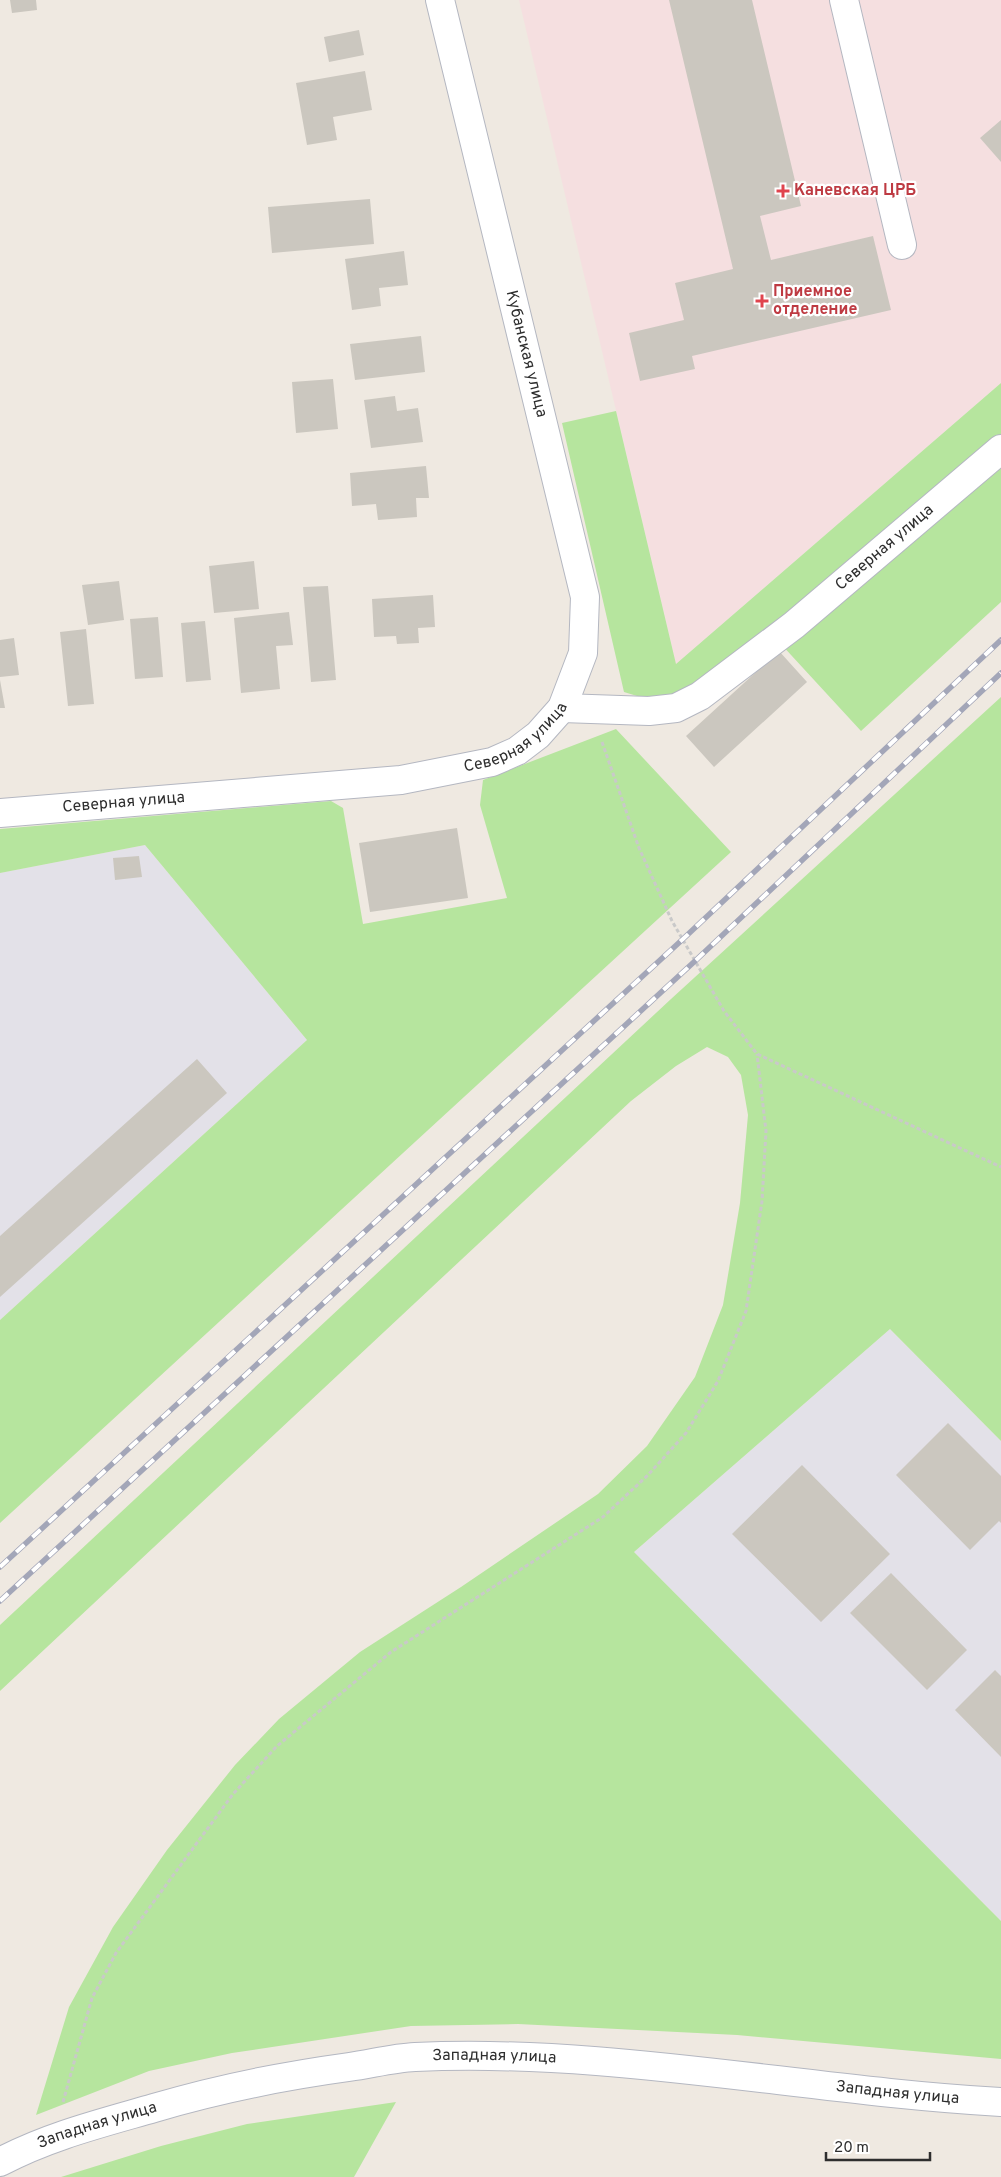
<svg xmlns="http://www.w3.org/2000/svg" width="1001" height="2177" font-family="Overpass,sans-serif">
	<style>
		.industrial { fill: #e3e1e8 }
		.medical { fill: #f5dfe0 }
		.green { fill: #b6e59e }
		.building { fill: #cbc7bf }
		.lines { fill: none; stroke-linecap: round; stroke-linejoin: round }
		.minor-casing { stroke: #b4b7c1; stroke-width: 30 }
		.path { stroke: #c9c9c9; stroke-width: 3; stroke-dasharray: 4 2.5; stroke-linecap: butt }
		.minor { stroke: #fff; stroke-width: 28 }
		.rail-casing { stroke: #a3a6b8; stroke-width: 5.5 }
		.rail { stroke: #fff; stroke-width: 4; stroke-dasharray: 11; stroke-linecap: butt }
		.health-dot { fill: #e0444e; stroke: #fff; stroke-width: 2 }
		.labels { text-anchor: middle; dominant-baseline: central; stroke-width: 4.5; stroke-linejoin: round; paint-order: stroke }
		.health-label { font-size: 16px; font-weight: bold; fill: #be3a42; stroke: #fff; text-anchor: start }
		.street-label { font-size: 16px; fill: #2e2e2e; stroke: #fff }
	</style>
	<rect width="100%" height="100%" fill="#efe9e1"/>
	<path class="industrial" d="M 145,845 L 307,1040 L 0,1320 L 0,873 Z
		M 890,1329 L 1001,1441 L 1001,1921 L 634,1552 Z"/>
	<path class="medical" d="M 519,0 L 1001,0 L 1001,383 L 676,664 Z"/>
	<path class="green" d="M 1001,383 L 1001,435 L 772,630 L 718,670 L 671,697 L 637,696 L 624,692 L 562,423 L 616,411 L 676,664 Z
		M 1001,460 L 1001,602 L 861,731 L 780,643 Z
		M 1001,697 L 1001,1441 L 890,1329 L 634,1552 L 1001,1921 L 1001,2059 L 737,2035 L 518,2024 L 411,2026 L 232,2053 L 149,2071 L 36,2115 L 69,2007 L 113,1927 L 167,1850 L 235,1765 L 279,1719 L 360,1652 L 461,1587 L 598,1494 L 647,1446 L 695,1377 L 723,1305 L 740,1203 L 748,1115 L 741,1075 L 728,1057 L 707,1047 L 676,1066 L 631,1101 L 0,1691 L 0,1625 L 671,999 Z
		M 616,729 L 731,852 L 0,1523 L 0,1320 L 307,1040 L 145,845 L 0,873 L 0,829 L 331,801 L 343,808 L 363,924 L 507,898 L 480,805 L 483,780 Z
		M 396,2102 L 354,2177 L 61,2177 L 161,2146 L 247,2124 Z"/>
	<path class="building" d="M 10,0 L 36,0 L 37,10 L 12,13 Z
		M 669,0 L 752,0 L 801,206 L 760,216 L 771,260 L 873,236 L 891,310 L 692,356 L 695,369 L 640,381 L 629,333 L 684,320 L 675,283 L 733,269 Z
		M 359,30 L 364,55 L 329,62 L 324,37 Z
		M 365,71 L 372,110 L 333,117 L 337,140 L 307,145 L 296,83 Z
		M 1001,120 L 1001,162 L 980,138 Z
		M 370,199 L 374,244 L 272,253 L 268,207 Z
		M 404,251 L 408,285 L 379,288 L 381,306 L 352,310 L 345,259 Z
		M 421,336 L 425,372 L 355,380 L 350,344 Z
		M 333,379 L 338,429 L 296,433 L 292,382 Z
		M 395,396 L 397,411 L 418,408 L 423,442 L 371,448 L 364,400 Z
		M 426,466 L 429,498 L 416,498 L 417,517 L 378,520 L 376,504 L 352,506 L 350,473 Z
		M 254,561 L 259,609 L 214,613 L 209,566 Z
		M 119,581 L 124,620 L 88,625 L 82,585 Z
		M 328,586 L 336,680 L 311,682 L 303,587 Z
		M 433,595 L 435,627 L 418,628 L 419,643 L 397,644 L 396,636 L 374,637 L 372,599 Z
		M 289,612 L 293,645 L 276,646 L 280,689 L 241,693 L 234,618 Z
		M 158,617 L 163,677 L 135,679 L 130,619 Z
		M 205,621 L 211,680 L 186,682 L 181,623 Z
		M 86,629 L 94,704 L 68,706 L 60,632 Z
		M 14,638 L 19,675 L 0,677 L 0,640 Z
		M 779,651 L 807,682 L 714,767 L 686,736 Z
		M 0,680 L 5,708 L 0,708 Z
		M 457,828 L 468,898 L 370,912 L 359,843 Z
		M 139,856 L 142,877 L 115,880 L 113,858 Z
		M 197,1059 L 227,1093 L 0,1297 L 0,1236 Z
		M 948,1423 L 1001,1476 L 1001,1523 L 999,1521 L 970,1550 L 896,1475 Z
		M 802,1465 L 890,1554 L 821,1622 L 732,1534 Z
		M 891,1573 L 967,1650 L 927,1690 L 850,1613 Z
		M 995,1670 L 1001,1676 L 1001,1757 L 955,1710 Z"/>
	<g class="lines">
		<g class="minor-casing">
			<g id="minor">
				<path d="M 844,0 L 902,245"/>
				<path id="s1" d="M 562,708 L 649,711 L 676,708 L 700,696 L 794,625 L 1001,449"/>
				<path id="s2" d="M 0,813 L 401,780 L 492,762 L 517,751 L 538,735 L 562,708 L 583,653 L 585,597 L 440,0"/>
				<path id="s3" d="M 0,2162 C 49,2136 102,2123 154,2108 C 218,2089 283,2076 349,2067 C 371,2064 393,2058 415,2057 C 611,2048 806,2091 1001,2102"/>
			</g>
		</g>
		<path class="path" d="M 602,742 L 639,848 L 672,921 L 724,1011 L 757,1054 L 1001,1167
			M 63,2102 L 92,1998 L 116,1953 L 233,1794 L 277,1746 L 391,1652 L 603,1517 L 648,1475 L 686,1433 L 718,1381 L 746,1311 L 762,1201 L 766,1131 L 757,1054"/>
		<use href="#minor" class="minor"/>
		<g class="rail-casing">
			<path id="rail" d="M 0,1567 L 683,939 L 1001,640
				M 0,1601 L 695,961 L 1001,673"/>
		</g>
		<use href="#rail" class="rail"/>
	</g>
	<g class="health-dot">
		<path d="M780.5 183.5h5v5h5v5h-5v5h-5v-5h-5v-5h5z"/>
		<path d="M759.5 293.5h5v5h5v5h-5v5h-5v-5h-5v-5h5z"/>
	</g>
	<g class="labels">
		<g class="health-label">
			<text x="794" y="191">Каневская ЦРБ</text>
			<text x="773" y="292">Приемное<tspan x="773" dy="18">отделение</tspan></text>
		</g>
		<g class="street-label">
			<text transform="translate(526 354) rotate(76)">Кубанская улица</text>
			<text stroke="none"><textPath href="#s1" startOffset="378">Северная улица</textPath></text>
			<text stroke="none"><textPath href="#s2" startOffset="528">Северная улица</textPath></text>
			<text stroke="none"><textPath href="#s2" startOffset="124">Северная улица</textPath></text>
			<text stroke="none"><textPath href="#s3" startOffset="509">Западная улица</textPath></text>
			<text stroke="none"><textPath href="#s3" startOffset="914">Западная улица</textPath></text>
			<text stroke="none"><textPath href="#s3" startOffset="104">Западная улица</textPath></text>
		</g>
	</g>
	<path d="M826 2152v8h104v-8" fill="none" stroke="#2e2e2e" stroke-width="2.5"/>
	<text x="834" y="2152" font-size="15" fill="#2e2e2e" stroke="#ffffff" stroke-width="4" paint-order="stroke">20 m</text>
</svg>
